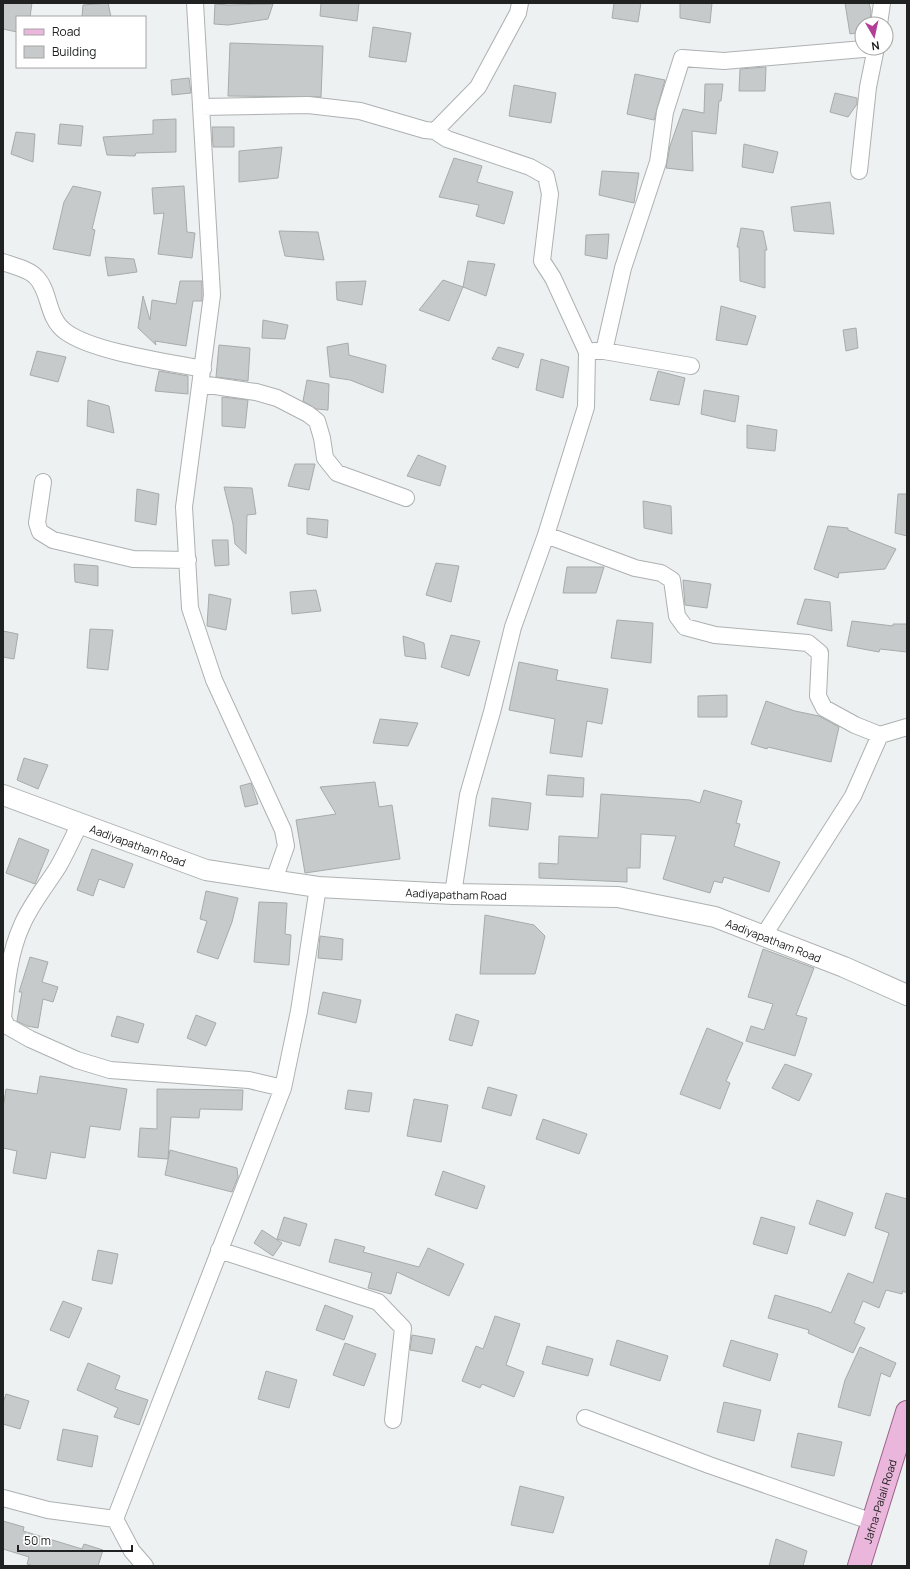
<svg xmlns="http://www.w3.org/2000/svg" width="910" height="1569" font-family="Manrope,sans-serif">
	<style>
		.building { fill: #c6caca; stroke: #a7acab }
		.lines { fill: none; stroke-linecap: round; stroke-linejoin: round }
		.minor-casing { stroke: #adb1b1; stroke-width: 18 }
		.tertiary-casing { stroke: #adb1b1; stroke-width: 22 }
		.primary-casing { stroke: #9c638b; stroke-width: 24 }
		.minor { stroke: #fff; stroke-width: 16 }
		.tertiary { stroke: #fff; stroke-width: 20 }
		.primary { stroke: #ebb6dc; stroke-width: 22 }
		.labels { text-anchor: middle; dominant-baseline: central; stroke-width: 3; stroke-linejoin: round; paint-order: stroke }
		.street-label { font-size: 11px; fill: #202121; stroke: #fff }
	</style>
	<rect width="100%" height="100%" fill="#edf1f1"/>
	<path class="building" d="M 3,3 L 32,3 L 30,17 L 17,17 L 17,32 L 3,29 Z
		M 108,3 L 111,17 L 82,17 L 83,5 Z
		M 321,3 L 359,3 L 357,21 L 320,16 Z
		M 614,3 L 641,3 L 638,22 L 612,18 Z
		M 680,3 L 712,3 L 710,23 L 680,18 Z
		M 845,3 L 869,3 L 871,11 L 870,24 L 862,24 L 862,32 L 850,34 Z
		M 215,4 L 228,5 L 273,4 L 268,19 L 228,25 L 214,24 Z
		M 373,27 L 411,33 L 406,62 L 369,57 Z
		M 230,43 L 323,46 L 321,97 L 228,96 Z
		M 766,67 L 765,91 L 739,91 L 740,69 Z
		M 635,74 L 665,80 L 654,120 L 627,114 Z
		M 189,78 L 191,93 L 172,95 L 171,80 Z
		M 705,84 L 723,84 L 721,101 L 719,101 L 716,134 L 692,131 L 693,171 L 666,168 L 670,146 L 683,109 L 704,113 Z
		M 514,85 L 556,93 L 551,123 L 509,116 Z
		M 835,93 L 857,98 L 857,104 L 848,117 L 830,112 Z
		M 176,119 L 176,152 L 136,153 L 135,156 L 107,155 L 103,137 L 153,134 L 153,120 Z
		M 60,124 L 83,126 L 81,146 L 58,144 Z
		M 212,127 L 234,127 L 234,147 L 213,147 Z
		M 16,132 L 35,134 L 33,162 L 11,154 Z
		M 744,144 L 778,152 L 773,173 L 742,167 Z
		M 282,147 L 278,178 L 239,182 L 239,151 Z
		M 454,158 L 482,166 L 477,182 L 513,192 L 504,224 L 476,216 L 479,205 L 439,197 Z
		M 602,171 L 639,173 L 634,203 L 599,195 Z
		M 73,186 L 101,192 L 92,229 L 95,230 L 90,256 L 53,249 L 64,202 Z
		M 184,186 L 187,232 L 195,233 L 192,258 L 158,254 L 164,213 L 154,214 L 152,188 Z
		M 830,202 L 834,234 L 794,231 L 791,207 Z
		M 741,228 L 763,231 L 767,250 L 765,250 L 765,288 L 740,281 L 739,247 L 737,247 Z
		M 279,231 L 318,232 L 324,260 L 285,256 Z
		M 609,234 L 607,259 L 585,255 L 586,235 Z
		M 105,257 L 134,259 L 137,272 L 108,276 Z
		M 468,261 L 495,264 L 486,296 L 463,287 Z
		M 443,280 L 463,287 L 449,321 L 419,310 Z
		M 180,281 L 202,281 L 202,301 L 193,301 L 186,346 L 155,341 L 156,345 L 138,328 L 143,296 L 150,320 L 152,300 L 176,304 Z
		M 366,281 L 362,305 L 337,300 L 336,282 Z
		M 721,306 L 756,316 L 747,345 L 716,340 Z
		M 263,320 L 288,325 L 285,339 L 262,338 Z
		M 856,328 L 858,348 L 846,351 L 843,330 Z
		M 348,343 L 349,355 L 386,365 L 383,393 L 350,380 L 330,377 L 327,347 Z
		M 219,345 L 250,348 L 248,381 L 216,377 Z
		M 498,347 L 524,354 L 518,368 L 492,359 Z
		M 37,351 L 66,357 L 58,382 L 30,375 Z
		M 541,359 L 569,367 L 563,398 L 536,390 Z
		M 159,371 L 188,376 L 188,394 L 155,391 Z
		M 658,371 L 685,378 L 679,405 L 650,400 Z
		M 307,380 L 329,384 L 328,410 L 316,409 L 303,401 Z
		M 704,390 L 739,396 L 735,422 L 701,414 Z
		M 222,397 L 248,400 L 245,428 L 222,426 Z
		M 88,400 L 109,406 L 114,433 L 87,426 Z
		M 747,425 L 777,430 L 775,451 L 747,448 Z
		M 418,455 L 446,466 L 440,486 L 407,476 Z
		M 295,464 L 315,464 L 309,490 L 288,486 Z
		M 224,487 L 252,488 L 256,514 L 247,515 L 246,554 L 235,544 L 233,524 Z
		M 137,489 L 159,494 L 156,525 L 135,521 Z
		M 898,494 L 907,494 L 907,536 L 895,533 Z
		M 643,501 L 671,506 L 672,534 L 644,528 Z
		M 307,518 L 328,520 L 327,538 L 307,534 Z
		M 828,526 L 848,528 L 848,530 L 896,549 L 885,569 L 839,573 L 838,578 L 814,569 Z
		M 212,540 L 228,540 L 229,565 L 215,566 Z
		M 436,563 L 459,566 L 451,602 L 426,595 Z
		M 74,564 L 98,566 L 98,586 L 75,582 Z
		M 567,567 L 604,567 L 596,593 L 563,593 Z
		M 683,580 L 711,584 L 707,608 L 685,605 Z
		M 316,590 L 321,611 L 292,614 L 290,592 Z
		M 209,594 L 231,599 L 226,630 L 207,626 Z
		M 805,599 L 830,602 L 832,631 L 797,624 Z
		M 617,620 L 653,623 L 651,663 L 611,658 Z
		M 852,621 L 893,626 L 893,624 L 907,624 L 907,652 L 880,649 L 879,652 L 847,646 Z
		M 90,629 L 113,630 L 108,670 L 87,668 Z
		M 3,631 L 18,634 L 14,659 L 3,657 Z
		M 451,635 L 480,641 L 469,676 L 441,667 Z
		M 403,636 L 424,643 L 426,659 L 405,656 Z
		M 519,662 L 558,670 L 556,680 L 608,689 L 602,724 L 587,721 L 582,757 L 550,753 L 555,719 L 509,710 Z
		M 727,695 L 727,717 L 698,717 L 698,696 Z
		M 766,701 L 795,711 L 819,716 L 839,727 L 831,762 L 768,747 L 767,749 L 751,744 Z
		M 380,719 L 418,723 L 408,746 L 373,743 Z
		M 24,758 L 48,765 L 38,789 L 17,780 Z
		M 548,775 L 584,778 L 583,797 L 546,795 Z
		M 375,782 L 379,807 L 392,805 L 400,859 L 305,873 L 296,820 L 336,814 L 320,787 Z
		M 251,783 L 258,804 L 245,807 L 240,786 Z
		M 704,790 L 742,801 L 736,823 L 740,824 L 734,846 L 780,862 L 769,892 L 724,877 L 722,883 L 714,881 L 710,893 L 663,879 L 676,836 L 641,834 L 640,868 L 627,868 L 627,882 L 539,878 L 539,863 L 558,864 L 559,836 L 598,838 L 601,794 L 690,800 L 700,803 Z
		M 492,798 L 531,803 L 528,830 L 489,826 Z
		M 19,838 L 49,850 L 35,884 L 6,873 Z
		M 92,849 L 133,864 L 124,888 L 99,879 L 93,896 L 77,890 Z
		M 206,891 L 238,898 L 232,922 L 218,959 L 197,952 L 207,921 L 200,919 Z
		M 259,902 L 287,903 L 285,934 L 291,935 L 289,965 L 254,962 Z
		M 485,915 L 534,925 L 545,936 L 535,974 L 480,974 Z
		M 320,936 L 343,939 L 342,960 L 318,958 Z
		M 763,949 L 814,968 L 796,1015 L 807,1018 L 795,1056 L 746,1041 L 751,1026 L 764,1030 L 773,1004 L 748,997 Z
		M 30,957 L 48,962 L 42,982 L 58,987 L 53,1002 L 43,999 L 38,1028 L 27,1026 L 17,1021 L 22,992 L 19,992 Z
		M 323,992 L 361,1000 L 356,1023 L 318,1014 Z
		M 456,1014 L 479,1021 L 472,1046 L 449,1040 Z
		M 196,1015 L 216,1023 L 206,1046 L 187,1038 Z
		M 117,1016 L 144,1024 L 138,1043 L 111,1036 Z
		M 707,1028 L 743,1043 L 726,1081 L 730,1083 L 720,1109 L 680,1094 Z
		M 785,1064 L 812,1074 L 799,1101 L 772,1088 Z
		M 40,1076 L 127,1089 L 120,1130 L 90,1126 L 85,1158 L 51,1152 L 46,1179 L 13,1173 L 17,1151 L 3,1148 L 3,1108 L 6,1089 L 37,1094 Z
		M 488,1087 L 517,1095 L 511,1116 L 482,1108 Z
		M 157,1089 L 243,1090 L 242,1110 L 200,1109 L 199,1118 L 171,1117 L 168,1159 L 138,1157 L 140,1128 L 157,1129 Z
		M 348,1090 L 372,1093 L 369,1112 L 345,1109 Z
		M 414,1099 L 448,1105 L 441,1142 L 407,1136 Z
		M 543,1119 L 587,1134 L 579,1154 L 536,1139 Z
		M 170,1150 L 237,1168 L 238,1177 L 232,1192 L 165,1175 Z
		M 443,1171 L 485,1186 L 477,1209 L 435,1195 Z
		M 886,1193 L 907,1199 L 907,1293 L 903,1291 L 902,1294 L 886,1290 L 879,1308 L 863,1301 L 854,1323 L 865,1328 L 853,1353 L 808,1333 L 809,1330 L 768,1318 L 775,1295 L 819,1308 L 831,1313 L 848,1273 L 873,1283 L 889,1233 L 875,1228 Z
		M 817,1200 L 853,1213 L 845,1236 L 809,1224 Z
		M 284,1217 L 307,1224 L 300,1246 L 277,1239 Z
		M 761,1217 L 795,1227 L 787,1254 L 753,1244 Z
		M 262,1230 L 282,1243 L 273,1256 L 254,1243 Z
		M 335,1239 L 365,1247 L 363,1252 L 419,1267 L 428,1248 L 464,1264 L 449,1296 L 397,1272 L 391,1294 L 368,1288 L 372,1273 L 329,1262 Z
		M 98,1250 L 118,1254 L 112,1284 L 92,1280 Z
		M 63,1301 L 82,1308 L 69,1338 L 50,1330 Z
		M 325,1305 L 353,1316 L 344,1340 L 316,1330 Z
		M 495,1316 L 520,1324 L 506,1365 L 524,1372 L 514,1397 L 482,1384 L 480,1388 L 462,1381 L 476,1346 L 483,1349 Z
		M 412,1335 L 435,1339 L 432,1354 L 410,1350 Z
		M 617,1340 L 668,1356 L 660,1381 L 610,1365 Z
		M 731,1340 L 778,1354 L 770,1381 L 723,1366 Z
		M 345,1343 L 376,1354 L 364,1386 L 333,1375 Z
		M 547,1346 L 593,1359 L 588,1376 L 542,1364 Z
		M 860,1347 L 896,1363 L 890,1377 L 881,1373 L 870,1416 L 838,1407 L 845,1380 Z
		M 88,1363 L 120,1376 L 115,1389 L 148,1400 L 139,1425 L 114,1417 L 118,1408 L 77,1390 Z
		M 266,1371 L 297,1380 L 289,1408 L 258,1399 Z
		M 6,1394 L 29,1401 L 20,1429 L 3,1424 L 3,1403 Z
		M 724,1402 L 761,1410 L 754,1441 L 717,1432 Z
		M 63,1429 L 98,1436 L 92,1467 L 57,1460 Z
		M 798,1433 L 842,1442 L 834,1476 L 791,1467 Z
		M 520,1486 L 564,1497 L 553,1533 L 511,1525 Z
		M 3,1521 L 24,1527 L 23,1531 L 82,1549 L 84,1544 L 103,1550 L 98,1566 L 34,1566 L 27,1564 L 29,1557 L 3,1549 Z
		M 776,1539 L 807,1551 L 803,1566 L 769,1566 Z"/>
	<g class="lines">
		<g class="minor-casing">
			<path id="minor" d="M 195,3 L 212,295 L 184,507 L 190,608 L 214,680 L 283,830 L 286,846 L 274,880
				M 879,24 L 882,3
				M 201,107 L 308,105 L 360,111 L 425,130 L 435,131 L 478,87 L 518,13 L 520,3
				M 435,131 L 447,139 L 530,167 L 546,176 L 550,194 L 542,261 L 553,278 L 587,352 L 586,407 L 546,535 L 513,627 L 492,712 L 468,795 L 453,894
				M 859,171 L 868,87 L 876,48
				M 3,262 C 13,266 29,269 36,277 C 51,292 46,318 66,332 C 94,352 167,362 203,369
				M 594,351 L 604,351 L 691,366
				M 604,351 L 623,268 L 658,162 L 665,112 L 682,58 L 724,61 L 875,48
				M 201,384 L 256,392 L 277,398 L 308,414 L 317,421 L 322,438 L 325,458 L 337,473 L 406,498
				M 43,482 L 37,523 L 40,532 L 53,540 L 133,559 L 188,560
				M 546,535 L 635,568 L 661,573 L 672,580 L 677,616 L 685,627 L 715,635 L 808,643 L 820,653 L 818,696 L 824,708 L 855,725 L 880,735
				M 764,935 L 853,796 L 880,735 L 907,727
				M 3,1018 L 7,1026 L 30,1039 L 77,1060 L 110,1070 L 249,1080 L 283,1088
				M 3,1018 C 6,987 9,953 22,925 C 31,904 46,886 58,867 C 66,853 73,838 80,823
				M 219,1250 L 378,1302 L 403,1328 L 393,1420
				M 585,1418 L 709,1465 L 873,1522
				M 3,1498 L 48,1510 L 115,1519 L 283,1088 L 299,1011 L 318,887
				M 115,1519 L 132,1551 L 145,1566"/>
		</g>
		<g class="tertiary-casing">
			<g id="tertiary">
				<path id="s1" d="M 3,795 L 206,870 L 318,887 L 453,894 L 618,897 L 715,917 L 844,967 L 907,995"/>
			</g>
		</g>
		<g class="primary-casing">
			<g id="primary">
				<path id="s2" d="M 859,1566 L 907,1412"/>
			</g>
		</g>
		<use href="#minor" class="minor"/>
		<use href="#tertiary" class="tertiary"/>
		<use href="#primary" class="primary"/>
	</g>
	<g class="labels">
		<g class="street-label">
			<text stroke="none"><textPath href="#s1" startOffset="144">Aadiyapatham Road</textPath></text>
			<text stroke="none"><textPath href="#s1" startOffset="468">Aadiyapatham Road</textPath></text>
			<text stroke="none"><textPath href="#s1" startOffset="792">Aadiyapatham Road</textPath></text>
			<text stroke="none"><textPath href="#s2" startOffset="68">Jafna-Palali Road</textPath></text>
		</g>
	</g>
	<rect width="910" height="1569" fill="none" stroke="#202121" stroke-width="8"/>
	<rect x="16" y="16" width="130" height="52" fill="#ffffff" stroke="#a6a6a6"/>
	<rect x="24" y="29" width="20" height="6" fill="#ebb6dc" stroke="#a6a6a6"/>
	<text x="52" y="36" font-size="12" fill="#202121">Road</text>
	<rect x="24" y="46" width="20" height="12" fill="#c6caca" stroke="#a6a6a6"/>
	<text x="52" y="56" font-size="12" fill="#202121">Building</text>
	<g transform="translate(874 36) rotate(171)"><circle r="19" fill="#ffffff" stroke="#a6a6a6"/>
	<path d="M0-3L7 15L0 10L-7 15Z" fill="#b33e97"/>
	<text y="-6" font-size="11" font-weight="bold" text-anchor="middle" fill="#202121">N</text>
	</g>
	<path d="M18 1545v6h114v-6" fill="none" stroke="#202121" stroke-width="2"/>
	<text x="24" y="1545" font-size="12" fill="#202121" stroke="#ffffff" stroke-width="3" paint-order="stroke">50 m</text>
</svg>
